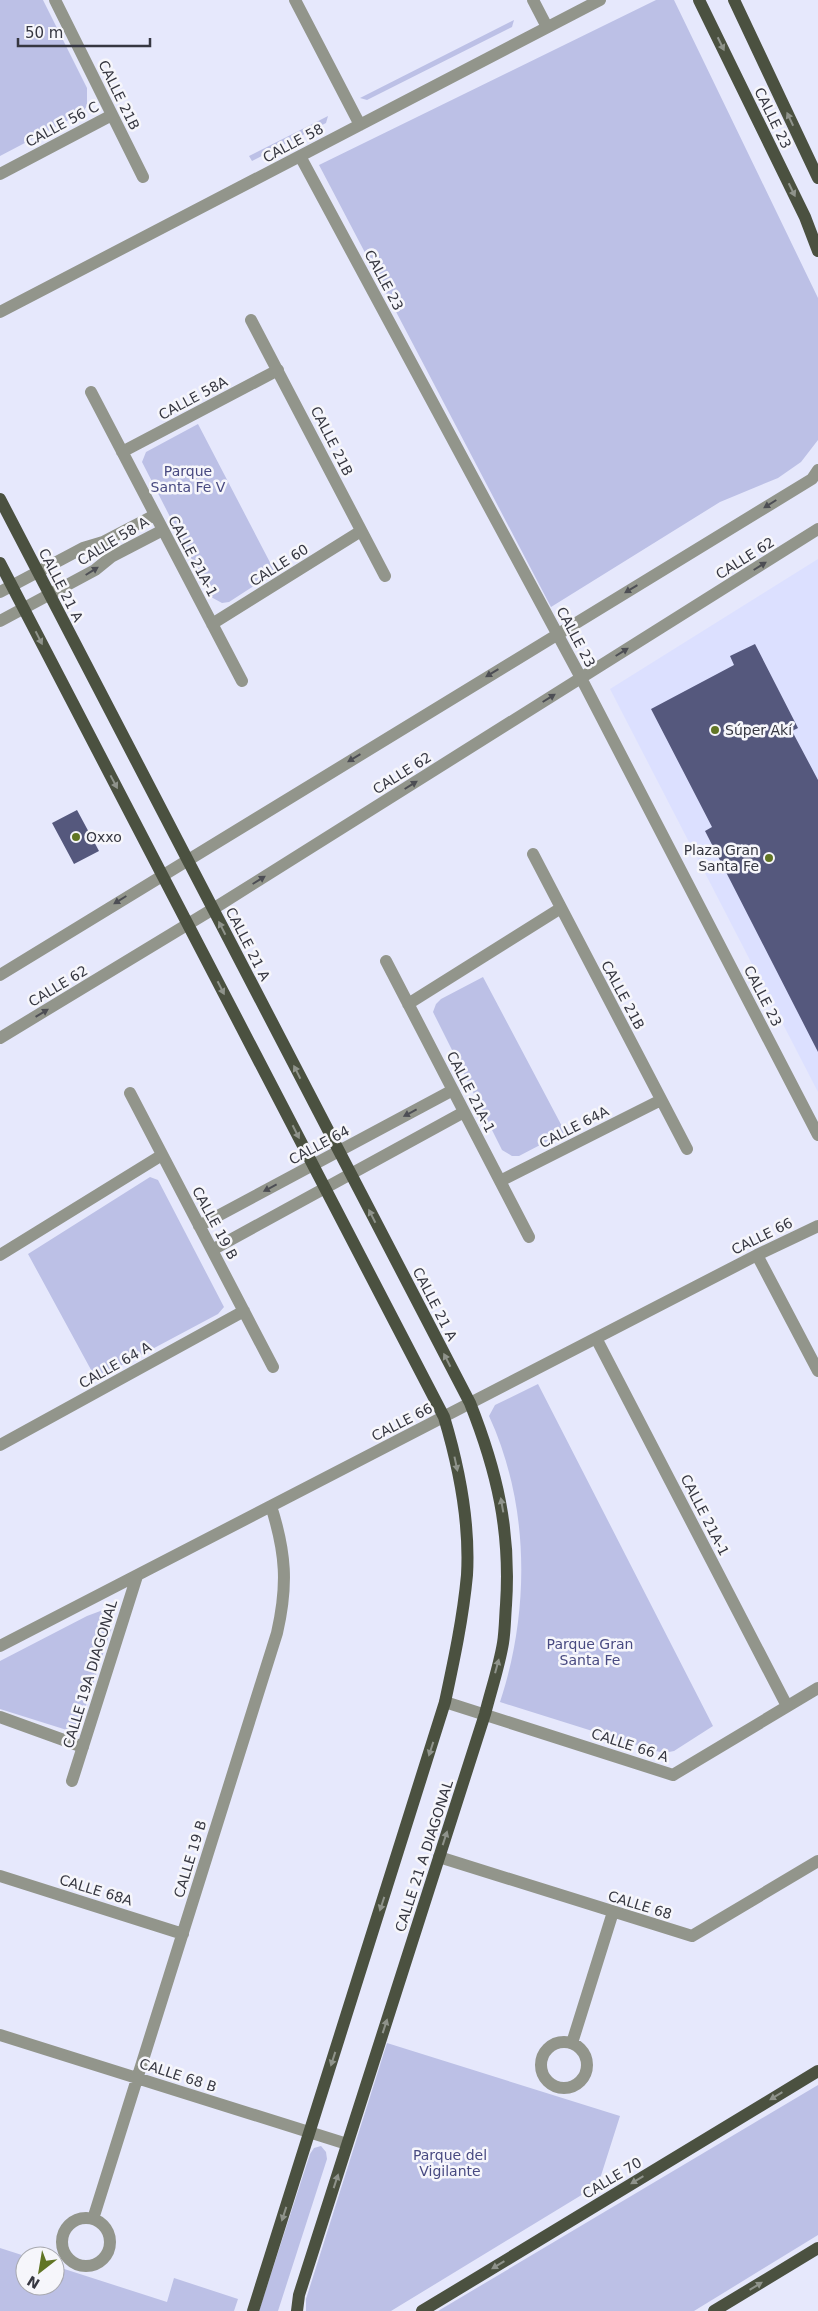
<svg xmlns="http://www.w3.org/2000/svg" width="818" height="2311" font-family="'DejaVu Sans',sans-serif">
	<style>
		.built { fill: #dce0ff }
		.green { fill: #bcc0e6 }
		.building { fill: #55587d }
		.lines { fill: none; stroke-linecap: round; stroke-linejoin: round }
		.minor { stroke: #92958b; stroke-width: 12 }
		.major { stroke: #4b5140; stroke-width: 12 }
		.oneway { fill: #8f938b }
		.oneway2 { fill: #4d4e54 }
		.poi-dot { fill: #617525; stroke: #f6f6fb; stroke-width: 2 }
		.labels { text-anchor: middle; dominant-baseline: central; stroke-width: 5; stroke-linejoin: round; paint-order: stroke }
		.street-label { font-size: 14px; fill: #363741; stroke: #f6f6fb }
		.park-label { font-size: 14px; fill: #484a81; stroke: #f6f6fb }
		.poi-label { font-size: 14px; fill: #363741; stroke: #f6f6fb; text-anchor: start }
	</style>
	<rect width="100%" height="100%" fill="#e6e8fc"/>
	<path class="built" d="M 818,559 L 818,1092 L 610,689 Z"/>
	<path class="green" d="M 0,0 L 43,0 L 87,88 L 87,106 L 82,113 L 0,156 Z
		M 656,0 L 674,0 L 818,298 L 818,440 L 801,462 L 778,478 L 720,502 L 551,607 L 319,165 Z
		M 514,20 L 512,27 L 367,100 L 360,98 Z
		M 328,116 L 326,123 L 252,161 L 249,156 Z
		M 198,424 L 275,572 L 229,602 L 222,603 L 211,597 L 142,462 L 146,452 Z
		M 483,977 L 565,1132 L 519,1156 L 512,1156 L 502,1150 L 433,1012 L 436,1004 L 441,999 Z
		M 150,1177 L 158,1180 L 224,1307 L 218,1314 L 96,1379 L 28,1254 Z
		M 538,1384 L 713,1726 L 674,1751 L 664,1753 L 656,1751 L 500,1702 C 530,1611 530,1505 489,1416 L 495,1405 Z
		M 103,1610 L 110,1615 L 112,1627 L 79,1726 L 70,1731 L 0,1709 L 0,1661 L 87,1616 Z
		M 387,2043 L 620,2116 L 598,2185 L 391,2311 L 306,2311 L 306,2299 Z
		M 818,2085 L 818,2235 L 694,2311 L 438,2311 Z
		M 321,2146 L 326,2152 L 327,2159 L 278,2311 L 259,2311 L 310,2154 L 314,2148 Z
		M 0,2248 L 25,2256 L 25,2286 L 55,2286 L 55,2266 L 167,2302 L 174,2278 L 238,2299 L 234,2311 L 0,2311 Z"/>
	<path class="building" d="M 755,644 L 798,728 L 792,731 L 818,780 L 818,1052 L 705,831 L 712,827 L 651,709 L 734,665 L 730,656 Z
		M 77,810 L 99,851 L 74,864 L 52,823 Z"/>
	<g class="lines">
		<path class="minor" d="M 55,0 L 143,177
			M 295,0 L 360,125
			M 533,0 L 547,27
			M 300,156 L 581,678 L 818,1135
			M 0,174 L 112,115
			M 0,312 L 600,0
			M 251,320 L 385,576
			M 91,392 L 242,681
			M 122,452 L 278,370
			M 0,592 L 83,548 L 103,542 L 155,515
			M 0,621 L 95,570 L 111,557 L 163,530
			M 212,624 L 361,531
			M 533,854 L 687,1149
			M 386,961 L 529,1237
			M 0,975 L 812,479 L 818,470
			M 408,1004 L 561,908
			M 0,1038 L 213,909 L 818,529
			M 130,1093 L 273,1367
			M 500,1181 L 661,1100
			M 199,1226 L 453,1090
			M 212,1250 L 464,1112
			M 0,1255 L 162,1155
			M 757,1255 L 818,1371
			M 596,1338 L 787,1706
			M 0,1445 L 244,1311
			M 0,1646 L 757,1255 L 818,1226
			M 445,1702 L 673,1775 L 818,1688
			M 0,1717 L 83,1747
			M 72,1781 L 137,1576
			M 439,1857 L 692,1936 L 818,1861
			M 0,1876 L 183,1934
			M 0,2035 L 347,2144
			M541 2065a23 23 0 1 1 46 0a23 23 0 1 1-46 0Z
			M 572,2043 L 613,1912
			M62 2242a24 24 0 1 1 48 0a24 24 0 1 1-48 0Z
			M 93,2219 L 277,1633 C 288,1585 286,1553 271,1506"/>
		<path class="major" d="M 699,0 L 805,217 L 818,251
			M 734,0 L 818,178
			M 0,499 L 470,1403 C 497,1471 511,1531 506,1605 C 505,1617 505,1631 503,1643 C 499,1667 491,1690 485,1714 L 299,2295 L 297,2311
			M 0,563 L 444,1417 C 459,1467 470,1522 467,1575 C 463,1618 454,1660 445,1702 L 253,2311
			M 422,2311 L 818,2071
			M 714,2311 L 818,2248"/>
	</g>
	<defs><path id="oneway-solid" d="M-6-.8H1V-3.2L6.5 0L1 3.2V.8H-6Z" transform="scale(1.25)"/></defs>
	<g class="oneway">
		<use href="#oneway-solid" transform="translate(721 44) rotate(64)"/>
		<use href="#oneway-solid" transform="translate(790 119) rotate(-115)"/>
		<use href="#oneway-solid" transform="translate(792 190) rotate(64)"/>
		<use href="#oneway-solid" transform="translate(39 638) rotate(63)"/>
		<use href="#oneway-solid" transform="translate(114 782) rotate(62)"/>
		<use href="#oneway-solid" transform="translate(222 928) rotate(-117)"/>
		<use href="#oneway-solid" transform="translate(221 988) rotate(63)"/>
		<use href="#oneway-solid" transform="translate(297 1072) rotate(-117)"/>
		<use href="#oneway-solid" transform="translate(296 1132) rotate(63)"/>
		<use href="#oneway-solid" transform="translate(372 1216) rotate(-117)"/>
		<use href="#oneway-solid" transform="translate(447 1360) rotate(-117)"/>
		<use href="#oneway-solid" transform="translate(456 1464) rotate(78)"/>
		<use href="#oneway-solid" transform="translate(502 1505) rotate(-100)"/>
		<use href="#oneway-solid" transform="translate(497 1666) rotate(-75)"/>
		<use href="#oneway-solid" transform="translate(431 1749) rotate(108)"/>
		<use href="#oneway-solid" transform="translate(445 1838) rotate(-72)"/>
		<use href="#oneway-solid" transform="translate(382 1904) rotate(108)"/>
		<use href="#oneway-solid" transform="translate(385 2026) rotate(-72)"/>
		<use href="#oneway-solid" transform="translate(333 2059) rotate(108)"/>
		<use href="#oneway-solid" transform="translate(776 2096) rotate(149)"/>
		<use href="#oneway-solid" transform="translate(637 2180) rotate(149)"/>
		<use href="#oneway-solid" transform="translate(336 2181) rotate(-72)"/>
		<use href="#oneway-solid" transform="translate(284 2214) rotate(108)"/>
		<use href="#oneway-solid" transform="translate(498 2265) rotate(149)"/>
		<use href="#oneway-solid" transform="translate(756 2286) rotate(-31)"/>
	</g>
	<g class="oneway2">
		<use href="#oneway-solid" transform="translate(770 504) rotate(148)"/>
		<use href="#oneway-solid" transform="translate(760 566) rotate(-32)"/>
		<use href="#oneway-solid" transform="translate(92 571) rotate(-32)"/>
		<use href="#oneway-solid" transform="translate(631 589) rotate(149)"/>
		<use href="#oneway-solid" transform="translate(622 652) rotate(-32)"/>
		<use href="#oneway-solid" transform="translate(492 673) rotate(149)"/>
		<use href="#oneway-solid" transform="translate(549 698) rotate(-32)"/>
		<use href="#oneway-solid" transform="translate(354 758) rotate(149)"/>
		<use href="#oneway-solid" transform="translate(411 785) rotate(-32)"/>
		<use href="#oneway-solid" transform="translate(259 880) rotate(-32)"/>
		<use href="#oneway-solid" transform="translate(120 900) rotate(148)"/>
		<use href="#oneway-solid" transform="translate(42 1013) rotate(-31)"/>
		<use href="#oneway-solid" transform="translate(410 1113) rotate(152)"/>
		<use href="#oneway-solid" transform="translate(270 1188) rotate(152)"/>
	</g>
	<g class="poi-dot">
		<circle cx="715" cy="730" r="5"/>
		<circle cx="76" cy="837" r="5"/>
		<circle cx="769" cy="858" r="5"/>
	</g>
	<g class="labels">
		<g class="street-label">
			<text transform="translate(119 95) rotate(64)">CALLE 21B</text>
			<text transform="translate(773 118) rotate(64)">CALLE 23</text>
			<text transform="translate(62 124) rotate(-28)">CALLE 56 C</text>
			<text transform="translate(293 143) rotate(-28)">CALLE 58</text>
			<text transform="translate(384 280) rotate(62)">CALLE 23</text>
			<text transform="translate(193 398) rotate(-28)">CALLE 58A</text>
			<text transform="translate(332 441) rotate(63)">CALLE 21B</text>
			<text transform="translate(113 541) rotate(-31)">CALLE 58 A</text>
			<text transform="translate(193 556) rotate(62)">CALLE 21A-1</text>
			<text transform="translate(745 558) rotate(-32)">CALLE 62</text>
			<text transform="translate(279 565) rotate(-32)">CALLE 60</text>
			<text transform="translate(61 585) rotate(63)">CALLE 21 A</text>
			<text transform="translate(576 637) rotate(62)">CALLE 23</text>
			<text transform="translate(402 773) rotate(-32)">CALLE 62</text>
			<text transform="translate(248 944) rotate(63)">CALLE 21 A</text>
			<text transform="translate(58 986) rotate(-31)">CALLE 62</text>
			<text transform="translate(623 995) rotate(62)">CALLE 21B</text>
			<text transform="translate(763 996) rotate(63)">CALLE 23</text>
			<text transform="translate(471 1092) rotate(63)">CALLE 21A-1</text>
			<text transform="translate(574 1127) rotate(-27)">CALLE 64A</text>
			<text transform="translate(319 1145) rotate(-28)">CALLE 64</text>
			<text transform="translate(215 1223) rotate(62)">CALLE 19 B</text>
			<text transform="translate(762 1236) rotate(-26)">CALLE 66</text>
			<text transform="translate(435 1304) rotate(63)">CALLE 21 A</text>
			<text transform="translate(115 1365) rotate(-29)">CALLE 64 A</text>
			<text transform="translate(402 1422) rotate(-27)">CALLE 66</text>
			<text transform="translate(705 1515) rotate(63)">CALLE 21A-1</text>
			<text transform="translate(90 1674) rotate(-73)">CALLE 19A DIAGONAL</text>
			<text transform="translate(630 1745) rotate(18)">CALLE 66 A</text>
			<text transform="translate(424 1856) rotate(-72)">CALLE 21 A DIAGONAL</text>
			<text transform="translate(190 1859) rotate(-73)">CALLE 19 B</text>
			<text transform="translate(96 1890) rotate(17)">CALLE 68A</text>
			<text transform="translate(640 1905) rotate(17)">CALLE 68</text>
			<text transform="translate(178 2075) rotate(18)">CALLE 68 B</text>
			<text transform="translate(612 2178) rotate(-31)">CALLE 70</text>
		</g>
		<g class="park-label">
			<text x="188" y="471">Parque<tspan x="188" dy="16">Santa Fe V</tspan></text>
			<text x="590" y="1644">Parque Gran<tspan x="590" dy="16">Santa Fe</tspan></text>
			<text x="450" y="2155">Parque del<tspan x="450" dy="16">Vigilante</tspan></text>
		</g>
		<g class="poi-label">
			<text x="725" y="730">Súper Akí</text>
			<text x="86" y="837">Oxxo</text>
			<text x="759" y="850" text-anchor="end">Plaza Gran<tspan x="759" dy="16">Santa Fe</tspan></text>
		</g>
	</g>
	<g transform="translate(40 2271) rotate(211)"><circle r="24" fill="#f6f6fb" stroke="#a9aab1"/>
	<path d="M0-4L9 19L0 12L-9 19Z" fill="#617525"/>
	<text y="-8" font-size="14" font-weight="bold" text-anchor="middle" fill="#363741">N</text>
	</g>
	<path d="M18 38v8h132v-8" fill="none" stroke="#363741" stroke-width="2.5"/>
	<text x="25" y="38" font-size="15" fill="#363741" stroke="#f6f6fb" stroke-width="4" paint-order="stroke">50 m</text>
</svg>
